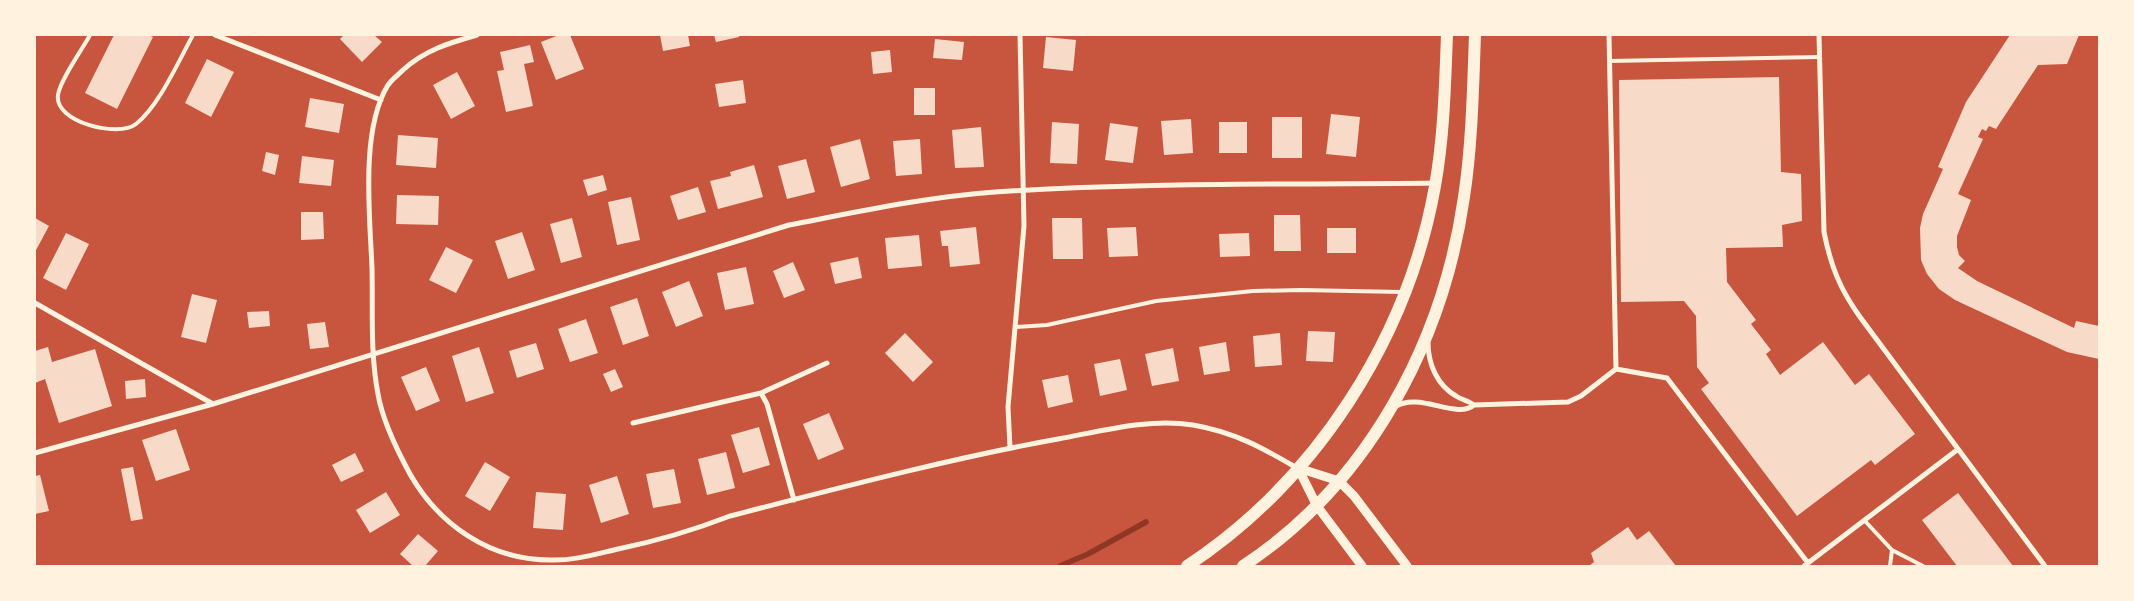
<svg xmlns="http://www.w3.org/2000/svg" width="2134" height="601" font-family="Merriweather,serif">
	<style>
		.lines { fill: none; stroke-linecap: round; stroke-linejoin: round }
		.stream { stroke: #8f3625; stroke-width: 5.5 }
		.building { fill: #f7dbc8 }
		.service { stroke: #fff3e0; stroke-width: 4 }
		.minor { stroke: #fff3e0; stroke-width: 5 }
		.tertiary { stroke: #fff3e0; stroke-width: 9 }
		.primary { stroke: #fff3e0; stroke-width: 12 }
	</style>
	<rect width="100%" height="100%" fill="#c8553d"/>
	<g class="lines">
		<path class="stream" d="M 1060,566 L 1088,554 L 1146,522"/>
	</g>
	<path class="building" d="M 114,35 L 148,35 L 153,37 L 117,109 L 85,93 Z
		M 344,35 L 374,35 L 382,42 L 362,62 L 340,39 Z
		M 559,35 L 570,35 L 584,69 L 556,80 L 541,42 Z
		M 660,35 L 688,35 L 690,46 L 663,51 Z
		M 714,35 L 739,35 L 739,37 L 716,42 Z
		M 2010,35 L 2079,35 L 2067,64 L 2038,65 L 1996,129 L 1989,126 L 1986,131 L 1982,129 L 1978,137 L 1983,139 L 1958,194 L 1971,200 L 1957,236 L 1957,247 L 1959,255 L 1965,261 L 1958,268 L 1977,281 L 2074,328 L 2076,321 L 2099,326 L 2099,359 L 2067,352 L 1955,300 L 1939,289 L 1927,274 L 1921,260 L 1920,228 L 1923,214 L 1943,169 L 1938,167 L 1966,102 Z
		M 1046,37 L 1076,40 L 1073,71 L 1043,68 Z
		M 935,39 L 964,42 L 962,60 L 933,58 Z
		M 530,45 L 534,62 L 524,64 L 533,106 L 506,112 L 497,71 L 504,70 L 500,52 Z
		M 890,50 L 892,72 L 873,74 L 871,52 Z
		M 207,59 L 234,72 L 211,117 L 185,103 Z
		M 457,72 L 475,106 L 451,119 L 433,85 Z
		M 1779,77 L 1781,172 L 1801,174 L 1802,221 L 1782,225 L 1783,247 L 1726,248 L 1727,282 L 1756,320 L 1751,324 L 1771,350 L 1766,354 L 1780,375 L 1823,342 L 1855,385 L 1869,374 L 1915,434 L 1875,465 L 1871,460 L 1797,516 L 1701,389 L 1709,383 L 1697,367 L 1696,316 L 1684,301 L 1621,302 L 1619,80 Z
		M 743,80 L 746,103 L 719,107 L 715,84 Z
		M 914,88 L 935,88 L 935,115 L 914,115 Z
		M 310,98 L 344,104 L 339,133 L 305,127 Z
		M 1331,114 L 1360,117 L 1356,157 L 1326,154 Z
		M 1272,117 L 1302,117 L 1302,158 L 1272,158 Z
		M 1191,119 L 1193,153 L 1164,155 L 1161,121 Z
		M 1052,122 L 1079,124 L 1077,164 L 1050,163 Z
		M 1219,122 L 1247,122 L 1247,153 L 1219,153 Z
		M 1110,123 L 1138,127 L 1133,163 L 1105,160 Z
		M 981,127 L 984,167 L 955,168 L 952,130 Z
		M 398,135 L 438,138 L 436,168 L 396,165 Z
		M 860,139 L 870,179 L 841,187 L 830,147 Z
		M 920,139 L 922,174 L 896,176 L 893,141 Z
		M 266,152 L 279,155 L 275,175 L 262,171 Z
		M 302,156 L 334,160 L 331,186 L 299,183 Z
		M 806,159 L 815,192 L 787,199 L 778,166 Z
		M 754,165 L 763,197 L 718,209 L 710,181 L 731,176 L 730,172 Z
		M 603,175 L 607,190 L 588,196 L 583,180 Z
		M 698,187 L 706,212 L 678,220 L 670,196 Z
		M 397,195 L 439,196 L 438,225 L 396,224 Z
		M 631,197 L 640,240 L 617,245 L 608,202 Z
		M 301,212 L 323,212 L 324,239 L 301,240 Z
		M 1274,215 L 1300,215 L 1301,251 L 1274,251 Z
		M 35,218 L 49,226 L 35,252 Z
		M 572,218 L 582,257 L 561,263 L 550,224 Z
		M 1052,218 L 1082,218 L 1083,259 L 1053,259 Z
		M 976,227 L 980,264 L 950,267 L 948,246 L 942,246 L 940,231 Z
		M 1136,227 L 1138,256 L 1109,257 L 1107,228 Z
		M 1327,228 L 1356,228 L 1356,253 L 1327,253 Z
		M 522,232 L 535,270 L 508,279 L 495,241 Z
		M 66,233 L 89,244 L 66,290 L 43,278 Z
		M 1249,233 L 1250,256 L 1220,257 L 1219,234 Z
		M 919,235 L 922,266 L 888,269 L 885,238 Z
		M 446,247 L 473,260 L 456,293 L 429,280 Z
		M 858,257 L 862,278 L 835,284 L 830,263 Z
		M 793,262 L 805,290 L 784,298 L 773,271 Z
		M 746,267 L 754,304 L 725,310 L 717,273 Z
		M 689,281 L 703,316 L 676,327 L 662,292 Z
		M 192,294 L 217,300 L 206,343 L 181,337 Z
		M 637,298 L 649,336 L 623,345 L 610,307 Z
		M 269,311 L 270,326 L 249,328 L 247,312 Z
		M 586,319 L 598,353 L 570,362 L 558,329 Z
		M 325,322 L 329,347 L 310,349 L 307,324 Z
		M 1308,331 L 1335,332 L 1333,362 L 1306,361 Z
		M 905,333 L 933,362 L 913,382 L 885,353 Z
		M 1280,333 L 1282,365 L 1255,367 L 1253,336 Z
		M 1226,342 L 1230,371 L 1204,375 L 1199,347 Z
		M 536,343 L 544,369 L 517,378 L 509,351 Z
		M 48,347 L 52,362 L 95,349 L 112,406 L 59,423 L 45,379 L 35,383 L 35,351 Z
		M 479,347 L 494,393 L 466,402 L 452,356 Z
		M 1173,348 L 1179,381 L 1152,386 L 1145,354 Z
		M 1120,359 L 1127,390 L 1100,396 L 1094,364 Z
		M 426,367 L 440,401 L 416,411 L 401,377 Z
		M 615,369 L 623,387 L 611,392 L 603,374 Z
		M 1068,375 L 1073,402 L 1048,408 L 1042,380 Z
		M 145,379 L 146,397 L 126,399 L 125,381 Z
		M 829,413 L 844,449 L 818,460 L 803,424 Z
		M 759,427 L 770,465 L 743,473 L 731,435 Z
		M 176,429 L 190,470 L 156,481 L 142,440 Z
		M 726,452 L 735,488 L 707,495 L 698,459 Z
		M 355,453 L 364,471 L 341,482 L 332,465 Z
		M 485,462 L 510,477 L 490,511 L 465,496 Z
		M 133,467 L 143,519 L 131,521 L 121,469 Z
		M 674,469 L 681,503 L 653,508 L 646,474 Z
		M 40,475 L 49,511 L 35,514 L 35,476 Z
		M 617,476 L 629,514 L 601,523 L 589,485 Z
		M 386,492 L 400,515 L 370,533 L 356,510 Z
		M 536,492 L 566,494 L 563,530 L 533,528 Z
		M 1958,493 L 2013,566 L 1957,566 L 1922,520 Z
		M 1628,527 L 1637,540 L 1649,531 L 1676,566 L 1589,566 L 1594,562 L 1591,553 Z
		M 418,534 L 438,551 L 425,566 L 413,566 L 400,554 Z"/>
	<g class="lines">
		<path class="service" d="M 90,35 C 82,50 60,80 58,95 C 54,122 118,138 136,124 C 159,106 178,62 193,35
			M 1609,61 L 1819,57
			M 1015,327 L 1047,325 L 1156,301 L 1253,291 L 1301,290 L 1402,292
			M 1864,520 L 1892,550 L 1923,566
			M 1890,566 L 1892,550"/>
		<path class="minor" d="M 215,35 L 381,100
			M 477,35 C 449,43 425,50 403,70 C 398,75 392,79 388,85 C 360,130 370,217 372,268 C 373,309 370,353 378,394 C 382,418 398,452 410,474 C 439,525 490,560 550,560 C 573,561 596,554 618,549 C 657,541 694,530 730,516 C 839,488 948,459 1058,439 C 1102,431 1148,418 1193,425 C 1234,432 1263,448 1297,468
			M 1609,35 L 1616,369 L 1667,378 L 1808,563
			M 1819,35 L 1824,232 C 1831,267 1840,289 1860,317 L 2045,566
			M 35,303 L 213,404
			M 1428,342 C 1428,364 1437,385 1456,396 C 1462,400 1469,401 1474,405
			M 761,393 L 827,363
			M 1395,407 C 1419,391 1456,420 1474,405 L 1568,402 L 1581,396 L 1616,369
			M 633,423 L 761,393 L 767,404 L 794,500
			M 1010,448 L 1008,407 L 1024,226 L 1020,35
			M 35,453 L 213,404 L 789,225 C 857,212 926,197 995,192 C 1141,182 1289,185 1435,183
			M 1804,566 L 1957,450"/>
		<path class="tertiary" d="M 1298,468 L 1339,481 L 1354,496 L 1407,566
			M 1298,468 L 1317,506 L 1362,566"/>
		<path class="primary" d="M 1187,566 C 1316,481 1408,338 1435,186 C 1444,136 1445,85 1447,35
			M 1243,566 C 1368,484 1443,343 1464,197 C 1472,144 1473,89 1475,35"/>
	</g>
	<rect width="2134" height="601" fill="none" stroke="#fff3e0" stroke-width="72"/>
</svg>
